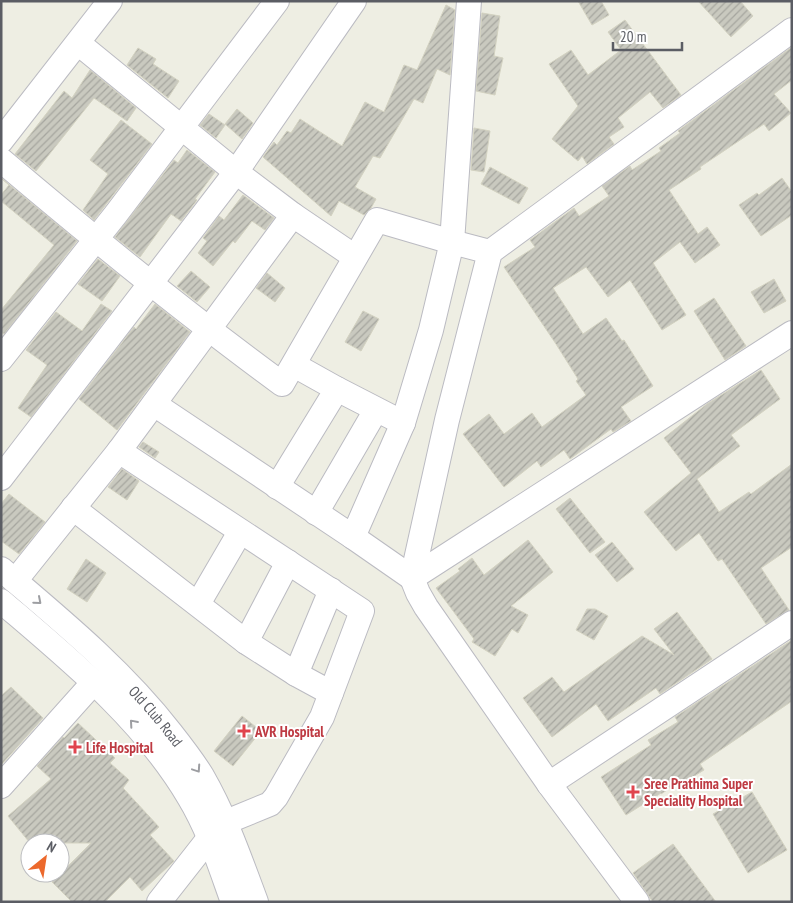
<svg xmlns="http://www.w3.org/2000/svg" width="793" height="903" font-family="'PT Sans Narrow',sans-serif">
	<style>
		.building { fill: url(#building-hatch); stroke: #d3d2c1 }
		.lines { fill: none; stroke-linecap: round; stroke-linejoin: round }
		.minor-casing { stroke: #bbbbc2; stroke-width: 26 }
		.minor { stroke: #fff; stroke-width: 24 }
		.oneway { stroke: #9d9ea2 }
		.health-dot { fill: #e0444e; stroke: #fff; stroke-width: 2 }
		.labels { text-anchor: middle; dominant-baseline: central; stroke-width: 4; stroke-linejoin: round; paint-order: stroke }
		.street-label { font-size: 15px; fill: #5b5d64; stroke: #fff }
		.health-label { font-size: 15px; font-weight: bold; fill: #be3a42; stroke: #fff; text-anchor: start }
	</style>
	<defs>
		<pattern id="building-hatch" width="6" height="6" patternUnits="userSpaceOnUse" patternTransform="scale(1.25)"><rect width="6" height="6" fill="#c9c9bf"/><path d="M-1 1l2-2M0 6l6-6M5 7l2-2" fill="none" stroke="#a6a69f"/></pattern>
	</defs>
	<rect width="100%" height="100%" fill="#eeeee3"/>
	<path class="building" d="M 578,1 L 601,1 L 609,15 L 592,25 Z
		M 698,1 L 740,1 L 753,16 L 731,37 Z
		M 446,5 L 455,10 L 450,75 L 437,69 L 423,103 L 414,99 L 380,158 L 373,156 L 355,187 L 376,199 L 371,208 L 364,215 L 339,201 L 331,216 L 263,157 L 274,142 L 277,145 L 287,131 L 291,133 L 300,119 L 342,146 L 365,102 L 384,112 L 404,65 L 417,70 Z
		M 482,13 L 500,16 L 494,56 L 503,58 L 495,95 L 476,91 Z
		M 625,20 L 681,95 L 663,108 L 650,92 L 618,118 L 624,127 L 609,137 L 614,144 L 587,164 L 582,156 L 578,161 L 552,139 L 578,106 L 549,64 L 571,50 L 588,75 L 621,50 L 608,32 Z
		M 792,47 L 792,80 L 774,94 L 791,113 L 769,131 L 764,124 L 700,167 L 701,169 L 669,190 L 698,234 L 707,227 L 720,245 L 695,263 L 680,242 L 653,263 L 686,315 L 662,330 L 630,280 L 608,297 L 586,267 L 553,288 L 583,334 L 606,318 L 622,341 L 624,340 L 653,386 L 621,407 L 631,421 L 613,432 L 611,429 L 570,459 L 564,450 L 541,467 L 537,461 L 504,487 L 463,434 L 489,414 L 504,434 L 532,413 L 542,427 L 586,395 L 576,381 L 578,379 L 556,344 L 504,267 L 535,247 L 530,240 L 570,211 L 574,208 L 579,216 L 609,196 L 602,186 L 630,166 L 632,170 L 661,151 L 659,148 L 680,133 L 678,131 Z
		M 138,48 L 156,59 L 153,64 L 179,81 L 168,98 L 127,65 Z
		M 90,70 L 136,108 L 127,121 L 94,98 L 36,171 L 15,154 L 64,91 L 72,98 Z
		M 237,109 L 253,123 L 242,139 L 225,124 Z
		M 209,114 L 225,125 L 216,138 L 200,125 Z
		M 121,120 L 152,144 L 94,220 L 83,210 L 108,174 L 90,160 Z
		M 474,128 L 490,131 L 484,172 L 471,170 Z
		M 187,150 L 215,172 L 195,199 L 197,200 L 181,221 L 171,214 L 140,257 L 115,237 L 174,160 L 178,163 Z
		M 490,167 L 528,188 L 519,204 L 481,184 Z
		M 1,178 L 77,241 L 4,334 L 1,332 L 1,310 L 54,245 L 1,201 L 1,195 L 9,185 Z
		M 782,178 L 792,192 L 792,215 L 761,236 L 739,205 L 757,193 L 759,195 Z
		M 243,195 L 274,218 L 265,230 L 252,221 L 235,243 L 233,241 L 213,266 L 198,253 L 207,241 L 203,238 L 219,216 L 224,220 Z
		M 98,259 L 120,276 L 102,301 L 78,284 Z
		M 191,271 L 210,287 L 197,302 L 177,286 Z
		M 267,273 L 285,288 L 275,302 L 256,288 Z
		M 774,279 L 786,301 L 764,313 L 751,292 Z
		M 714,298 L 746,346 L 725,360 L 694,311 Z
		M 101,304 L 112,311 L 31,417 L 18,408 L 47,365 L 26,350 L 56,312 L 82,331 Z
		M 155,304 L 190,332 L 117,430 L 79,399 L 134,327 L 136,329 Z
		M 363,311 L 379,319 L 361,351 L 345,342 Z
		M 761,370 L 780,399 L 731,435 L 740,446 L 697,479 L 719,512 L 749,492 L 751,494 L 792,464 L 792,547 L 761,568 L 789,610 L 766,624 L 722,559 L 718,561 L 699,533 L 676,551 L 644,512 L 691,473 L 664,438 L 707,404 Z
		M 143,442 L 159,452 L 155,458 L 139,447 Z
		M 122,469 L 139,481 L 127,500 L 108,487 Z
		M 9,494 L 45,522 L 19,554 L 1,541 L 1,504 Z
		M 570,498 L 605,542 L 590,553 L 556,509 Z
		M 528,540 L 553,572 L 511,606 L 528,615 L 518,633 L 512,629 L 495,656 L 472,642 L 474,639 L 436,588 L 460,571 L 458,569 L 472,558 L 484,575 Z
		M 612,542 L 634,569 L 617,582 L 595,555 Z
		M 86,559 L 106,573 L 87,602 L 67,589 Z
		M 587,609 L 595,609 L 608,616 L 594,640 L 576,630 Z
		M 677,612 L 712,659 L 660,694 L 656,688 L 608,721 L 596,704 L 552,737 L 523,698 L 552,677 L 564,692 L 642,636 L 674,655 L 654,629 Z
		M 792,640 L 792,701 L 700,764 L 704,770 L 678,786 L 676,784 L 661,794 L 661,793 L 626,815 L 601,777 L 651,745 L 648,740 L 678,722 L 675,717 Z
		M 11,687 L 43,718 L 1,765 L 1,696 Z
		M 242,716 L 261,731 L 233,766 L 214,751 Z
		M 78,723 L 115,758 L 110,763 L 129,780 L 123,788 L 159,827 L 150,835 L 174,861 L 142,891 L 130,877 L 105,902 L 72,902 L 52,882 L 91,843 L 30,843 L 8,816 L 51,779 L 37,766 L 63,737 L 64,738 Z
		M 752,792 L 787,850 L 748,873 L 713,814 Z
		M 673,844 L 716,902 L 653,902 L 633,873 Z"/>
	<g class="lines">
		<g class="minor-casing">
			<g id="minor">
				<path d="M 78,43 L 236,172 L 293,215"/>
				<path d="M 1,141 L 110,1"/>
				<path d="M 1,160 C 93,238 185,313 282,384 L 377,220 L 452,242 L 490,252"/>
				<path d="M 1,359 L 116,214 L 277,1"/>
				<path d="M 294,365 L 337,389 L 403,423"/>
				<path d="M 154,404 L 353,537 L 403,423 L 431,330 L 452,242 L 469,1"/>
				<path d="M 119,451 L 362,611 L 322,717 L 276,797 L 270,804 L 226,822"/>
				<path d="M 1,478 L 236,172 L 354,1"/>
				<path d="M 277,487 L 337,389"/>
				<path d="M 73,508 L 246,642 L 296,674 L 331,693"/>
				<path d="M 316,513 L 376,410"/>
				<path d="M 353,537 L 412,578 L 792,333"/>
				<path id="s1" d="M 1,569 C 61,620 122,670 171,733 C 182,747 193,761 202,776 C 225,816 240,859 256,902"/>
				<path d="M 15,581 L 119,451 L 293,215 L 355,257"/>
				<path d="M 1,601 C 70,660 142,718 189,797 C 209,830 220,866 233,902"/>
				<path d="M 198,604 L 240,532"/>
				<path d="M 246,642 L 288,562"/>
				<path d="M 296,674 L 331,590"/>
				<path d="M 549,784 L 792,623"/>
				<path d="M 1,786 L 94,682"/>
				<path d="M 159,902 L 210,837"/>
				<path d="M 637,902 L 549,784 L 426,607 L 418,593 L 412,578 L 447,420 L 490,252 L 792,30"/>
			</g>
		</g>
		<use href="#minor" class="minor"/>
	</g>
	<defs><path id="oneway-chevron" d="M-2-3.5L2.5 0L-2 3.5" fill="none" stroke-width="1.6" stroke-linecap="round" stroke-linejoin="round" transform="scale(1.25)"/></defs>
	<g class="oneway">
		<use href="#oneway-chevron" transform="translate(38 601) rotate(41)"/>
		<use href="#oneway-chevron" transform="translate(133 723) rotate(-131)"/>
		<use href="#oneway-chevron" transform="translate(197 769) rotate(56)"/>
	</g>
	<g class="health-dot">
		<path d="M241.5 723.5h5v5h5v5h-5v5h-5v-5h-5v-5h5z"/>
		<path d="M72.5 739.5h5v5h5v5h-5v5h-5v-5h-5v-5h5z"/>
		<path d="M630.5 784.5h5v5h5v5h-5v5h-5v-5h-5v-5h5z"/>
	</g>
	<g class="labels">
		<g class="street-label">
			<text stroke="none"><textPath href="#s1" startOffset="214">Old Club Road</textPath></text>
		</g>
		<g class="health-label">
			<text x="255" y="731">AVR Hospital</text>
			<text x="86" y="747">Life Hospital</text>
			<text x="644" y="783">Sree Prathima Super<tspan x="644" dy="17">Speciality Hospital</tspan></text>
		</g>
	</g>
	<rect width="793" height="903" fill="none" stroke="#5b5d64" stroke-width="5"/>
	<g transform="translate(45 858) rotate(30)"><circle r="24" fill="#ffffff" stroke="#bdbec1"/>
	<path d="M0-4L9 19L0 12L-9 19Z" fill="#ec692c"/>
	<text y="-8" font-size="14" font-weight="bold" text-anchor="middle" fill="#5b5d64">N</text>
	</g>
	<path d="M613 42v8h69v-8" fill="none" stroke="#5b5d64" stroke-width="2.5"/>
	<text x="620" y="42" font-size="15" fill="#5b5d64" stroke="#ffffff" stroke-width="4" paint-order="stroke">20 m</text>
</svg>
